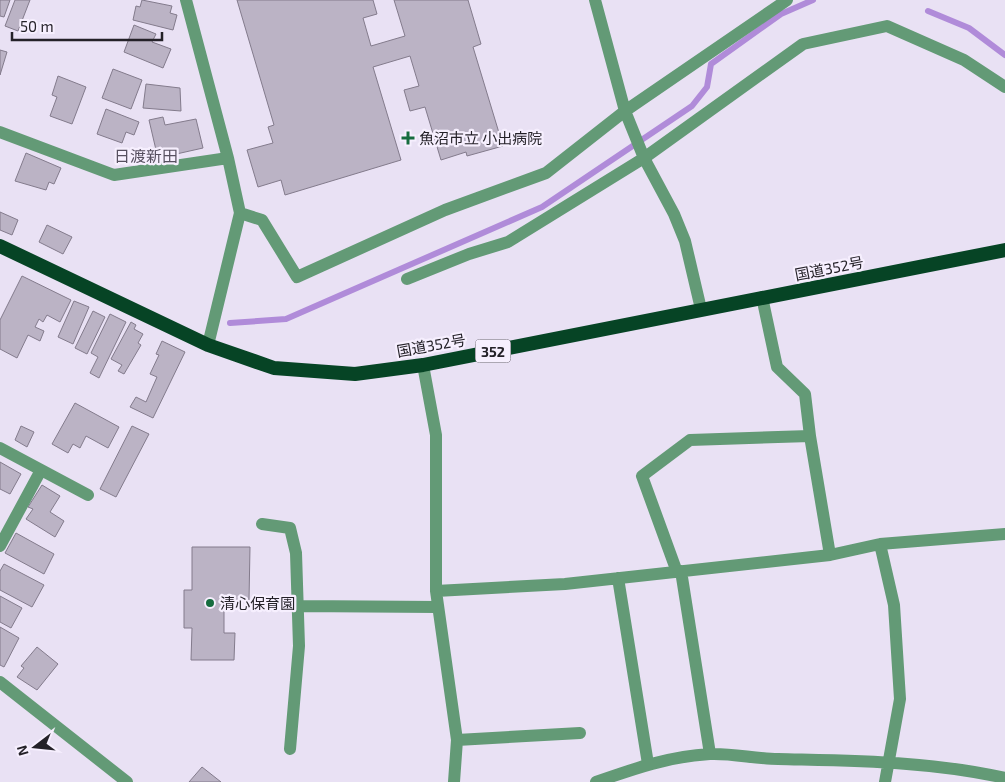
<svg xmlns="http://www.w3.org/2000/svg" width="1005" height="782" font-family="'Exo 2','Noto Sans JP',sans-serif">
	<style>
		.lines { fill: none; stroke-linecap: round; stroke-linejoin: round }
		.stream { stroke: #b08bd9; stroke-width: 6 }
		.building { fill: #bbb3c5; stroke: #837b8c }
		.minor { stroke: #639a76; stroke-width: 12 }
		.trunk { stroke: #064425; stroke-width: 14 }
		.poi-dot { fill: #166c3f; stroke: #f6effe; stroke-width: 2 }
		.labels { text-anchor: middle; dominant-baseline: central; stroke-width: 4.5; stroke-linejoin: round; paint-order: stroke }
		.shield { fill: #f6effe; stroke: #635f68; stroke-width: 1 }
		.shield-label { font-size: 14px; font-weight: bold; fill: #242128 }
		.poi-label { font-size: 15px; fill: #242128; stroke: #f6effe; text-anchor: start }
		.street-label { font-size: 15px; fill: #242128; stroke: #f6effe }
		.neighbourhood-label { font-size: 16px; fill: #575060; stroke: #f6effe }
	</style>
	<rect width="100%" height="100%" fill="#e9e1f4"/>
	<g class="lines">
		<path class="stream" d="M 928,11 L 969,28 L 1005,55
			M 230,323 L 286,319 L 542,207 L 692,106 L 707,87 L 711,64 L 781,14 L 813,0"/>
	</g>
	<path class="building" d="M 0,0 L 10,0 L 4,17 L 0,16 Z
		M 15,0 L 30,0 L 18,31 L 5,26 Z
		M 142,0 L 172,6 L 170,13 L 177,15 L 173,30 L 133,20 L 136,6 L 140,7 Z
		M 237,0 L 373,0 L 377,14 L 363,18 L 371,46 L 405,36 L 394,0 L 468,0 L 481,44 L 473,47 L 503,146 L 467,156 L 466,152 L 441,160 L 425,107 L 410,111 L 404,90 L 419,86 L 410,56 L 373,67 L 401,160 L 285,195 L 281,180 L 258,187 L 247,150 L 273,143 L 268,127 L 274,125 Z
		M 134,25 L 156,34 L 152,42 L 171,49 L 163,68 L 124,52 Z
		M 0,50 L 7,52 L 0,75 Z
		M 113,69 L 142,80 L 131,109 L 102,98 Z
		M 58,76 L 86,87 L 72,124 L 50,116 L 57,97 L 52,95 Z
		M 146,84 L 180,88 L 181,111 L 143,108 Z
		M 106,109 L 139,122 L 134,135 L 126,132 L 122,143 L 97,134 Z
		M 163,117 L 165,125 L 196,119 L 203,148 L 163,157 L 161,149 L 156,150 L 149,120 Z
		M 26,153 L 61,168 L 54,184 L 49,182 L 46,190 L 15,181 Z
		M 0,212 L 18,220 L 12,235 L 0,230 Z
		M 47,225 L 72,237 L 63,254 L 39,242 Z
		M 22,276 L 71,300 L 60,322 L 47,315 L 43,322 L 39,319 L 35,327 L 44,331 L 40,341 L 28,335 L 17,358 L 0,349 L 0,320 Z
		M 74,301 L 89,307 L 73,344 L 58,337 Z
		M 93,311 L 105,317 L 87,354 L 75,348 Z
		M 110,314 L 126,322 L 99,378 L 90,373 L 98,357 L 91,353 Z
		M 131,322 L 136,325 L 134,329 L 143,334 L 138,343 L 141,345 L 124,374 L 118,371 L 122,365 L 111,359 Z
		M 162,341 L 185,352 L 153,418 L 130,407 L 136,397 L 146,402 L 157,377 L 150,374 L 159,355 L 156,354 Z
		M 75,403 L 119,427 L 108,448 L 86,436 L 80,448 L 73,444 L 68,453 L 52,444 Z
		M 21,426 L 34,432 L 27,447 L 15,440 Z
		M 132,426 L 149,434 L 116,497 L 100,489 Z
		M 0,462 L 21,474 L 10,494 L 0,489 Z
		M 42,485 L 60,496 L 50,512 L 64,521 L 55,537 L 26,519 L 33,509 L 28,507 Z
		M 16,533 L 54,554 L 44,574 L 5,553 Z
		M 192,547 L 250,547 L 249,600 L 236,600 L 236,607 L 224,607 L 224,633 L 235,633 L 234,660 L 191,660 L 192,628 L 184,628 L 184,590 L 192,590 Z
		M 4,564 L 44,585 L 32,607 L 0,590 L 0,571 Z
		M 0,596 L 22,608 L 11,628 L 0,622 Z
		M 0,627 L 19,638 L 4,667 L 0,665 Z
		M 37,647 L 58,664 L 37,690 L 17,677 L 24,668 L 21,666 Z
		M 202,767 L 221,782 L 189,782 Z"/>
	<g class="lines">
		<path class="minor" d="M 186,0 L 228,158 L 240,213 L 208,345
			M 595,0 L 625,111 L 644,158 L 674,214 L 685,241 L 701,309
			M 0,132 L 114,175 L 228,158
			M 240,213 L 262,220 L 297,277 L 445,210 L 546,173 L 625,111 L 787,0
			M 407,279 L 469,254 L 508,242 L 644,158 L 803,44 L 887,26 L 964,60 L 1005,87
			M 762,297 L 777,367 L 805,394 L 810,436
			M 423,365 L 436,435 L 436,591 L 457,740 L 454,782
			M 0,448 L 88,495
			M 262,524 L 290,528 L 296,553 L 299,646 L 290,749
			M 880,544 L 894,605 L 900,699 L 885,782
			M 0,546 L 41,470
			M 681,571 L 710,754
			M 677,572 L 642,476 L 690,440 L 810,436 L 830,555
			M 618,578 L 648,764
			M 436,591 L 565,584 L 830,555 L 880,544 L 1005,534
			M 297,606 L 437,607
			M 0,682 L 127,782
			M 457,740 L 580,733
			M 596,782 C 633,769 670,756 710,754 C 732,753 756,759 778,759 C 855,761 930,761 1005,778"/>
		<path class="trunk" d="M 0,246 L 208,345 L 274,368 L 355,374 L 423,365 L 1005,250"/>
	</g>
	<g class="poi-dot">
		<path d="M405.5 130.5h5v5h5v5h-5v5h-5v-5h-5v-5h5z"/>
		<circle cx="210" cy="603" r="5"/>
	</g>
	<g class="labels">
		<rect class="shield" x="475.5" y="339.5" width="35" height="23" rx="4"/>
		<g class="shield-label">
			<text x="493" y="351">352</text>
		</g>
		<g class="poi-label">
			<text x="419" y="138">魚沼市立 小出病院</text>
			<text x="220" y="603">清心保育園</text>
		</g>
		<g class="street-label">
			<text transform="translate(829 268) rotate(-11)">国道352号</text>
			<text transform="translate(431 345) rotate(-10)">国道352号</text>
		</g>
		<g class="neighbourhood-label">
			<text x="146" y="155">日渡新田</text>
		</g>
	</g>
	<g transform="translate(35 747) rotate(254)" stroke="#f6effe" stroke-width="4" paint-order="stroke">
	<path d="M0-4L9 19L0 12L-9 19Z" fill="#242128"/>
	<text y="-8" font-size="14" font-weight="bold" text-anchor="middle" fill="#242128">N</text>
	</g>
	<path d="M12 32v8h150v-8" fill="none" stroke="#242128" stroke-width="2.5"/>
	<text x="20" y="32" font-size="15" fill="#242128" stroke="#f6effe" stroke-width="4" paint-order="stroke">50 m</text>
</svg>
